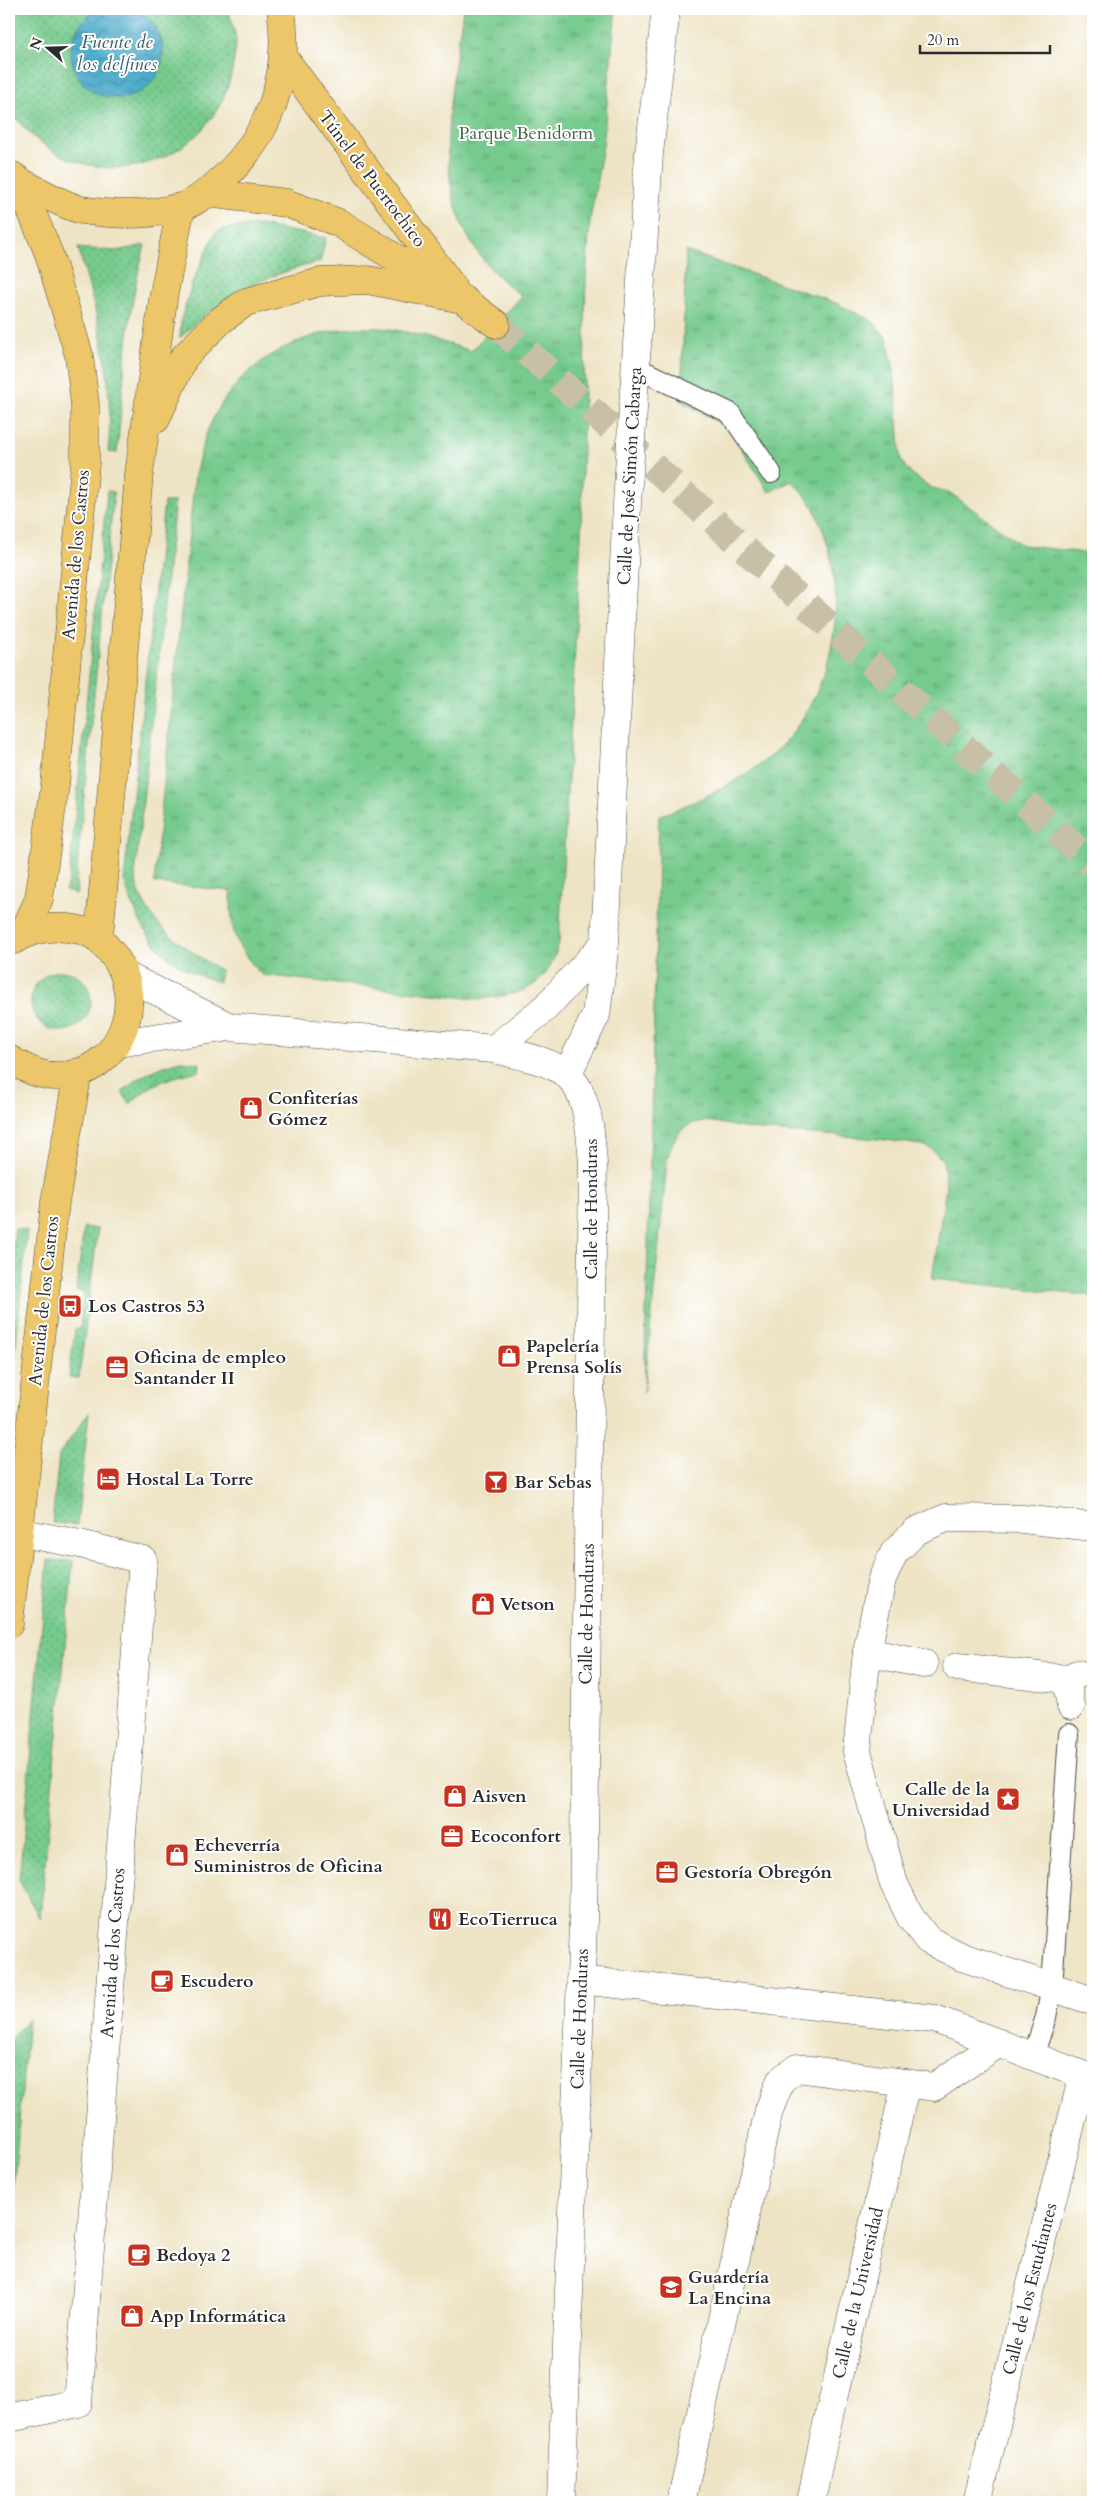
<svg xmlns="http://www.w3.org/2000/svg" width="1102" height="2511" font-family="Cardo,serif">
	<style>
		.grass { fill: url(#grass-dots); stroke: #507a5c }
		.park { fill: url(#park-tufts); stroke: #507a5c }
		.water { fill: url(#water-waves); stroke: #3b6a7a }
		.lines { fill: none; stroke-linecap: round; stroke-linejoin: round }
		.primary-tunnel { stroke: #c7bfa6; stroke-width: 28; stroke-dasharray: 28 14; stroke-linecap: butt }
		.service-casing { stroke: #484742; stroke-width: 22 }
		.pedestrian-casing { stroke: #484742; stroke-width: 29 }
		.minor-casing { stroke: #484742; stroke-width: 29 }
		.primary-casing { stroke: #484742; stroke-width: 29 }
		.service { stroke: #fff; stroke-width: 20 }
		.pedestrian { stroke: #fff; stroke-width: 28 }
		.minor { stroke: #fff; stroke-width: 28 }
		.primary { stroke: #ecc669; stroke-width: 28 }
		.labels { text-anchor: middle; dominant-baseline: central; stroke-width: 4; stroke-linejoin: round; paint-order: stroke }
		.park-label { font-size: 18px; fill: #45634d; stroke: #fff }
		.street-label { font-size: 18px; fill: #2b2b2b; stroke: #fff }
		.poi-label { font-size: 18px; font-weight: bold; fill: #2b2b2b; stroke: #fff; text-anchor: start }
		.water-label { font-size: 19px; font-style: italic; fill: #385e6b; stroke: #fff }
	</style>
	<defs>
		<pattern id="grass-dots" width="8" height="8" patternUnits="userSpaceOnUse" patternTransform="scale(1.25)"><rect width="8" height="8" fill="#76ca8d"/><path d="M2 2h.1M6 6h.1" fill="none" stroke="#61a473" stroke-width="1.8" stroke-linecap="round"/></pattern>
		<pattern id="park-tufts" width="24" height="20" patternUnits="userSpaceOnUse" patternTransform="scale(1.25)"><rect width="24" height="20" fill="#76ca8d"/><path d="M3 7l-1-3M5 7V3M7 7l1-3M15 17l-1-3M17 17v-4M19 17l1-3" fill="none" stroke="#61a473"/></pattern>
		<pattern id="water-waves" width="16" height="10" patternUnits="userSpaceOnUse" patternTransform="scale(1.25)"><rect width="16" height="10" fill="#4baaca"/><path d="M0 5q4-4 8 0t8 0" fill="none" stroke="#3f8ba4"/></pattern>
	</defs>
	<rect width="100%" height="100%" fill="#fff"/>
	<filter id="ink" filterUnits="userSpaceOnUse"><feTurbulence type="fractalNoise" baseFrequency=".02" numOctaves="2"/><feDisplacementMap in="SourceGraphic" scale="10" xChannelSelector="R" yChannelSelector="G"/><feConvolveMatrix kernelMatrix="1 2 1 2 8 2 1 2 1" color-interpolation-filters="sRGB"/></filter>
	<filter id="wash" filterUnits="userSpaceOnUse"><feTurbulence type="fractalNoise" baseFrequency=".0096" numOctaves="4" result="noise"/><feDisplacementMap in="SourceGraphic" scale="20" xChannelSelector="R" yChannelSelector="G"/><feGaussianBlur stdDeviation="1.12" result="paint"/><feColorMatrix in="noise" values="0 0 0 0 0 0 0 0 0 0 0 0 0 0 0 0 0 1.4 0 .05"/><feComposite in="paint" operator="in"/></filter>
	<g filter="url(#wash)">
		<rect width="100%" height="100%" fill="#eee4c5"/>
		<path class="grass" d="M 9,9 L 228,9 C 231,19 236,32 236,42 C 236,50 234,58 233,65 C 220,150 127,194 53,151 C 35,140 17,124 9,105 Z
			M 260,225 L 326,238 L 320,262 C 263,275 221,297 180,338 L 181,320 L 193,281 L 215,233 L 222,229 Z
			M 145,245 C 126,313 124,383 117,453 L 108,452 C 115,382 98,315 78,248 L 116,251 Z
			M 107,491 L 114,492 L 76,878 L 77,894 L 65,891 L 69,879 Z
			M 164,502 L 175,502 L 135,876 C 143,924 184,946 221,971 L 219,982 C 162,966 141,935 124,880 Z
			M31 1001a30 30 0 1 1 60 0a30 30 0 1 1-60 0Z
			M 182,1061 L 200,1063 L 199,1071 C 169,1078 152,1082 130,1104 L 122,1092 C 141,1075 157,1066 182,1061 Z
			M 84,1227 L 98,1229 L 79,1378 L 69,1377 L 75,1329 L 80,1329 L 84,1292 L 76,1291 Z
			M 15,1229 L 27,1230 L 9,1419 L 9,1289 Z
			M 89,1412 L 77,1525 L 52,1523 L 59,1455 Z
			M 48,1560 L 73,1561 L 40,1919 L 19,1880 Z
			M 28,2019 L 9,2239 L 9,2041 Z"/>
		<path class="park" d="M 463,9 L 616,9 L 603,145 L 590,221 L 586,278 L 581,538 L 559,942 C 547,989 524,994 479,999 L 262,975 C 233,944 231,933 231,891 L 154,883 L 195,474 C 200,457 203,439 211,423 C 240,359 310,324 379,328 C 410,330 442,342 471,351 L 522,296 C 419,223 449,115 463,9 Z
			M 686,251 L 836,303 L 872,321 L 887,338 L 894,370 L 901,461 L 911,474 L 932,488 L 949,492 L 1022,545 L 1093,554 L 1093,1296 L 932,1279 L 946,1187 L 943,1160 C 938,1156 932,1148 925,1146 C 865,1134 803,1136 743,1128 C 728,1126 709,1118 694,1123 C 676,1129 671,1145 667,1162 L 644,1393 L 659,816 C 700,801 763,772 790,736 C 842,669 850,580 812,505 C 807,496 799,489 792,481 L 769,492 L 728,428 L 681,401 Z"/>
		<path class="water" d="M71 52a46 46 0 1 1 92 0a46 46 0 1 1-92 0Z"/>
	</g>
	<g filter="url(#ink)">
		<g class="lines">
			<path class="primary-tunnel" d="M 496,324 L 1093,864"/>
			<g class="service-casing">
				<path id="service" d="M 635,367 L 730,413 L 771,473
					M 1033,2056 L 1046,2017 L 1052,1987 L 1069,1734"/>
			</g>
			<g class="pedestrian-casing">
				<path id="pedestrian" d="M 867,1652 L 924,1664
					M 957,1667 L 1066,1679 L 1078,1674
					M 1066,1679 L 1071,1706"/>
			</g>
			<g class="minor-casing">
				<path id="minor" d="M 126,976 L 230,1027
					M 117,1043 L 230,1027 L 494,1049 C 517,1055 547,1059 566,1074 C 589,1092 591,1138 593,1164 L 583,1924 L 561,2502
					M 494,1049 L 545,1008 L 605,943
					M 567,1075 L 596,1015 L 605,943 L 627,504 L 649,153 L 666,9
					M 1093,1527 L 1023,1519 L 946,1518 L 916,1531 L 894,1553 L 882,1579 L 867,1652 L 857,1751 L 894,1884 L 911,1918 L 928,1940 L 962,1957 L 1093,2001
					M 580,1980 L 935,2019 L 1093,2079
					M 9,2418 L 78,2403 L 143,1560 L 80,1544 L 17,1532
					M 681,2502 L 769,2110 L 781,2080 L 797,2068 L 934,2087 L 999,2043
					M 811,2502 L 823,2442 L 906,2083
					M 977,2502 L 1083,2075"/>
			</g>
			<g class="primary-casing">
				<path id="primary" d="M 284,58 L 452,286
					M 13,176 L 19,181 C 35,189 66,207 82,210 C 113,215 149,216 180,207 C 194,204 208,192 218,183 C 270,138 291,76 281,9
					M 19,181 L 49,254 L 79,355 L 85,404 L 85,464 L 55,785 L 39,899 L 23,934
					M 207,193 L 286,203 L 339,223 L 462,299 L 496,324
					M 156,419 L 184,357 L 221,320 L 246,302 L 320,282 L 368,280 L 462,299
					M 99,937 L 139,474 L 164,293 L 181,207
					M 9,1059 C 24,1068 41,1077 59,1076 C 121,1074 150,997 110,951 C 98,936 88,930 68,928 C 49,926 31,929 14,940
					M 9,1624 L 55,1202 L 78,1072"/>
			</g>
			<use href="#service" class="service"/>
			<use href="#pedestrian" class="pedestrian"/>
			<use href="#minor" class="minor"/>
			<use href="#primary" class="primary"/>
		</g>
	</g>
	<defs>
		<g id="shop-square" transform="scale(1.25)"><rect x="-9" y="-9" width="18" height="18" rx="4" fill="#c8321e" stroke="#fff"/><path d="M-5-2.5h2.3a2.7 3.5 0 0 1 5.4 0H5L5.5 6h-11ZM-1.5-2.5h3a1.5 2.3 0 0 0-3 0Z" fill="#fff"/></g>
		<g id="bus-square" transform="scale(1.25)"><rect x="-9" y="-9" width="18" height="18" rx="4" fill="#c8321e" stroke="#fff"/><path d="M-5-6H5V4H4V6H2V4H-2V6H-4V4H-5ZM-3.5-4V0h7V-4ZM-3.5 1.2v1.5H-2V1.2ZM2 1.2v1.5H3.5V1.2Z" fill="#fff"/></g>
		<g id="office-square" transform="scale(1.25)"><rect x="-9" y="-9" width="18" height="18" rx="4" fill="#c8321e" stroke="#fff"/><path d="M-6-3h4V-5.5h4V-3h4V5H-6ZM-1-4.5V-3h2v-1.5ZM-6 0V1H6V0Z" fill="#fff"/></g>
		<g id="hotel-square" transform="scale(1.25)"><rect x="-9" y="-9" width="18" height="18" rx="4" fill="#c8321e" stroke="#fff"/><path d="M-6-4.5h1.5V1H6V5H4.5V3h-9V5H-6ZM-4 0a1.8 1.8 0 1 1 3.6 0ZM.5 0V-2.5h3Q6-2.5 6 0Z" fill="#fff"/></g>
		<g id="bar-square" transform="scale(1.25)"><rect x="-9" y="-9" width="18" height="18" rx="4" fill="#c8321e" stroke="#fff"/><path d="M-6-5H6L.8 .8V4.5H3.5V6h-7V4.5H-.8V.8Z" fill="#fff"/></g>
		<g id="sight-square" transform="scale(1.25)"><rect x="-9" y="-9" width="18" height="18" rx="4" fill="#c8321e" stroke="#fff"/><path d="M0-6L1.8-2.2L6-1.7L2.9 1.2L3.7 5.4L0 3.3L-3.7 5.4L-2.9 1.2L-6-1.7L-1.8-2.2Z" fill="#fff"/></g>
		<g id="restaurant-square" transform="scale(1.25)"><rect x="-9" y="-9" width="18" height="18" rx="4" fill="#c8321e" stroke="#fff"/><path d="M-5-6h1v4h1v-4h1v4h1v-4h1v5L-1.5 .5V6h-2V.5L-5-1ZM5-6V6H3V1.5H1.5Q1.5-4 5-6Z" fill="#fff"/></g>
		<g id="cafe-square" transform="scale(1.25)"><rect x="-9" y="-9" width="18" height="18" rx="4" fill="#c8321e" stroke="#fff"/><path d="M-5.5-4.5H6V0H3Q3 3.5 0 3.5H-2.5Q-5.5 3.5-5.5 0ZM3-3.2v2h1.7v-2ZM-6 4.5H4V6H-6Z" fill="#fff"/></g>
		<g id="school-square" transform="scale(1.25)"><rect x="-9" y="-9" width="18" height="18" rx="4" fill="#c8321e" stroke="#fff"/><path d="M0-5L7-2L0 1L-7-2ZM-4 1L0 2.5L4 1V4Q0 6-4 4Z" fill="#fff"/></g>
	</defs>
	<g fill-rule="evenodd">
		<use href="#shop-square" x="251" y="1108"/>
		<use href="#bus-square" x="70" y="1306"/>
		<use href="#shop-square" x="509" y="1356"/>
		<use href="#office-square" x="117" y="1367"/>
		<use href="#hotel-square" x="108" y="1479"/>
		<use href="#bar-square" x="496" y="1482"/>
		<use href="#shop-square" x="483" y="1604"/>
		<use href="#shop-square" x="455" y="1796"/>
		<use href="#sight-square" x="1008" y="1799"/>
		<use href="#office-square" x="452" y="1836"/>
		<use href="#shop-square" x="177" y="1855"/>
		<use href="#office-square" x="667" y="1872"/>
		<use href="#restaurant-square" x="440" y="1919"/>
		<use href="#cafe-square" x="162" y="1981"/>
		<use href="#cafe-square" x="139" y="2255"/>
		<use href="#school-square" x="671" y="2287"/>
		<use href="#shop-square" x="132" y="2316"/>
	</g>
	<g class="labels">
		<g class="park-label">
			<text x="526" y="133">Parque Benidorm</text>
		</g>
		<g class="street-label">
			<text transform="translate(372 179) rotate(53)">Túnel de Puertochico</text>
			<text transform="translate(630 476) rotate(-87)">Calle de José Simón Cabarga</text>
			<text transform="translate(76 555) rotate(-85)">Avenida de los Castros</text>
			<text transform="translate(591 1209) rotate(-90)">Calle de Honduras</text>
			<text transform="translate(44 1301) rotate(-84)">Avenida de los Castros</text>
			<text transform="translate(587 1614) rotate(-89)">Calle de Honduras</text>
			<text transform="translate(113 1953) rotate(-86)">Avenida de los Castros</text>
			<text transform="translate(580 2019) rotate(-88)">Calle de Honduras</text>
			<text transform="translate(1030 2289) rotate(-76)">Calle de los Estudiantes</text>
			<text transform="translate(858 2293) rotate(-77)">Calle de la Universidad</text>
		</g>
		<g class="poi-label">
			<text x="268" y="1098">Confiterías<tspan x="268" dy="21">Gómez</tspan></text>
			<text x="88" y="1306">Los Castros 53</text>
			<text x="526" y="1346">Papelería<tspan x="526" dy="21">Prensa Solís</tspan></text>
			<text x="134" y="1357">Oficina de empleo<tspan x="134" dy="21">Santander II</tspan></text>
			<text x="126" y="1479">Hostal La Torre</text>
			<text x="514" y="1482">Bar Sebas</text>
			<text x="500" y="1604">Vetson</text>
			<text x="990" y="1789" text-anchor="end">Calle de la<tspan x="990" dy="21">Universidad</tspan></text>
			<text x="472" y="1796">Aisven</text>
			<text x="470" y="1836">Ecoconfort</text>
			<text x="194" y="1845">Echeverría<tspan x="194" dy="21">Suministros de Oficina</tspan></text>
			<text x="684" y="1872">Gestoría Obregón</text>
			<text x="458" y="1919">EcoTierruca</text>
			<text x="180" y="1981">Escudero</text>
			<text x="156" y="2255">Bedoya 2</text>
			<text x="688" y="2277">Guardería<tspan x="688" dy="21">La Encina</tspan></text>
			<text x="150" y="2316">App Informática</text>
		</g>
		<g class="water-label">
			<text x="117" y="42">Fuente de<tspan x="117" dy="22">los delfines</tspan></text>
		</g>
	</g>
	<rect width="1102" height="2511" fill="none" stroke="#fff" stroke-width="30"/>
	<g transform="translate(48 48) rotate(290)" stroke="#ffffff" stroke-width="4" paint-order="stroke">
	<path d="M0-4L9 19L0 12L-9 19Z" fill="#2b2b2b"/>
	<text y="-8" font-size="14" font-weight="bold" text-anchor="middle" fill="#2b2b2b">N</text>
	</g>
	<path d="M920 45v8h130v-8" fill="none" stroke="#2b2b2b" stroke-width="2.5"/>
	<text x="927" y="45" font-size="15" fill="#2b2b2b" stroke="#ffffff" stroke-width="4" paint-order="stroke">20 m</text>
</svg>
